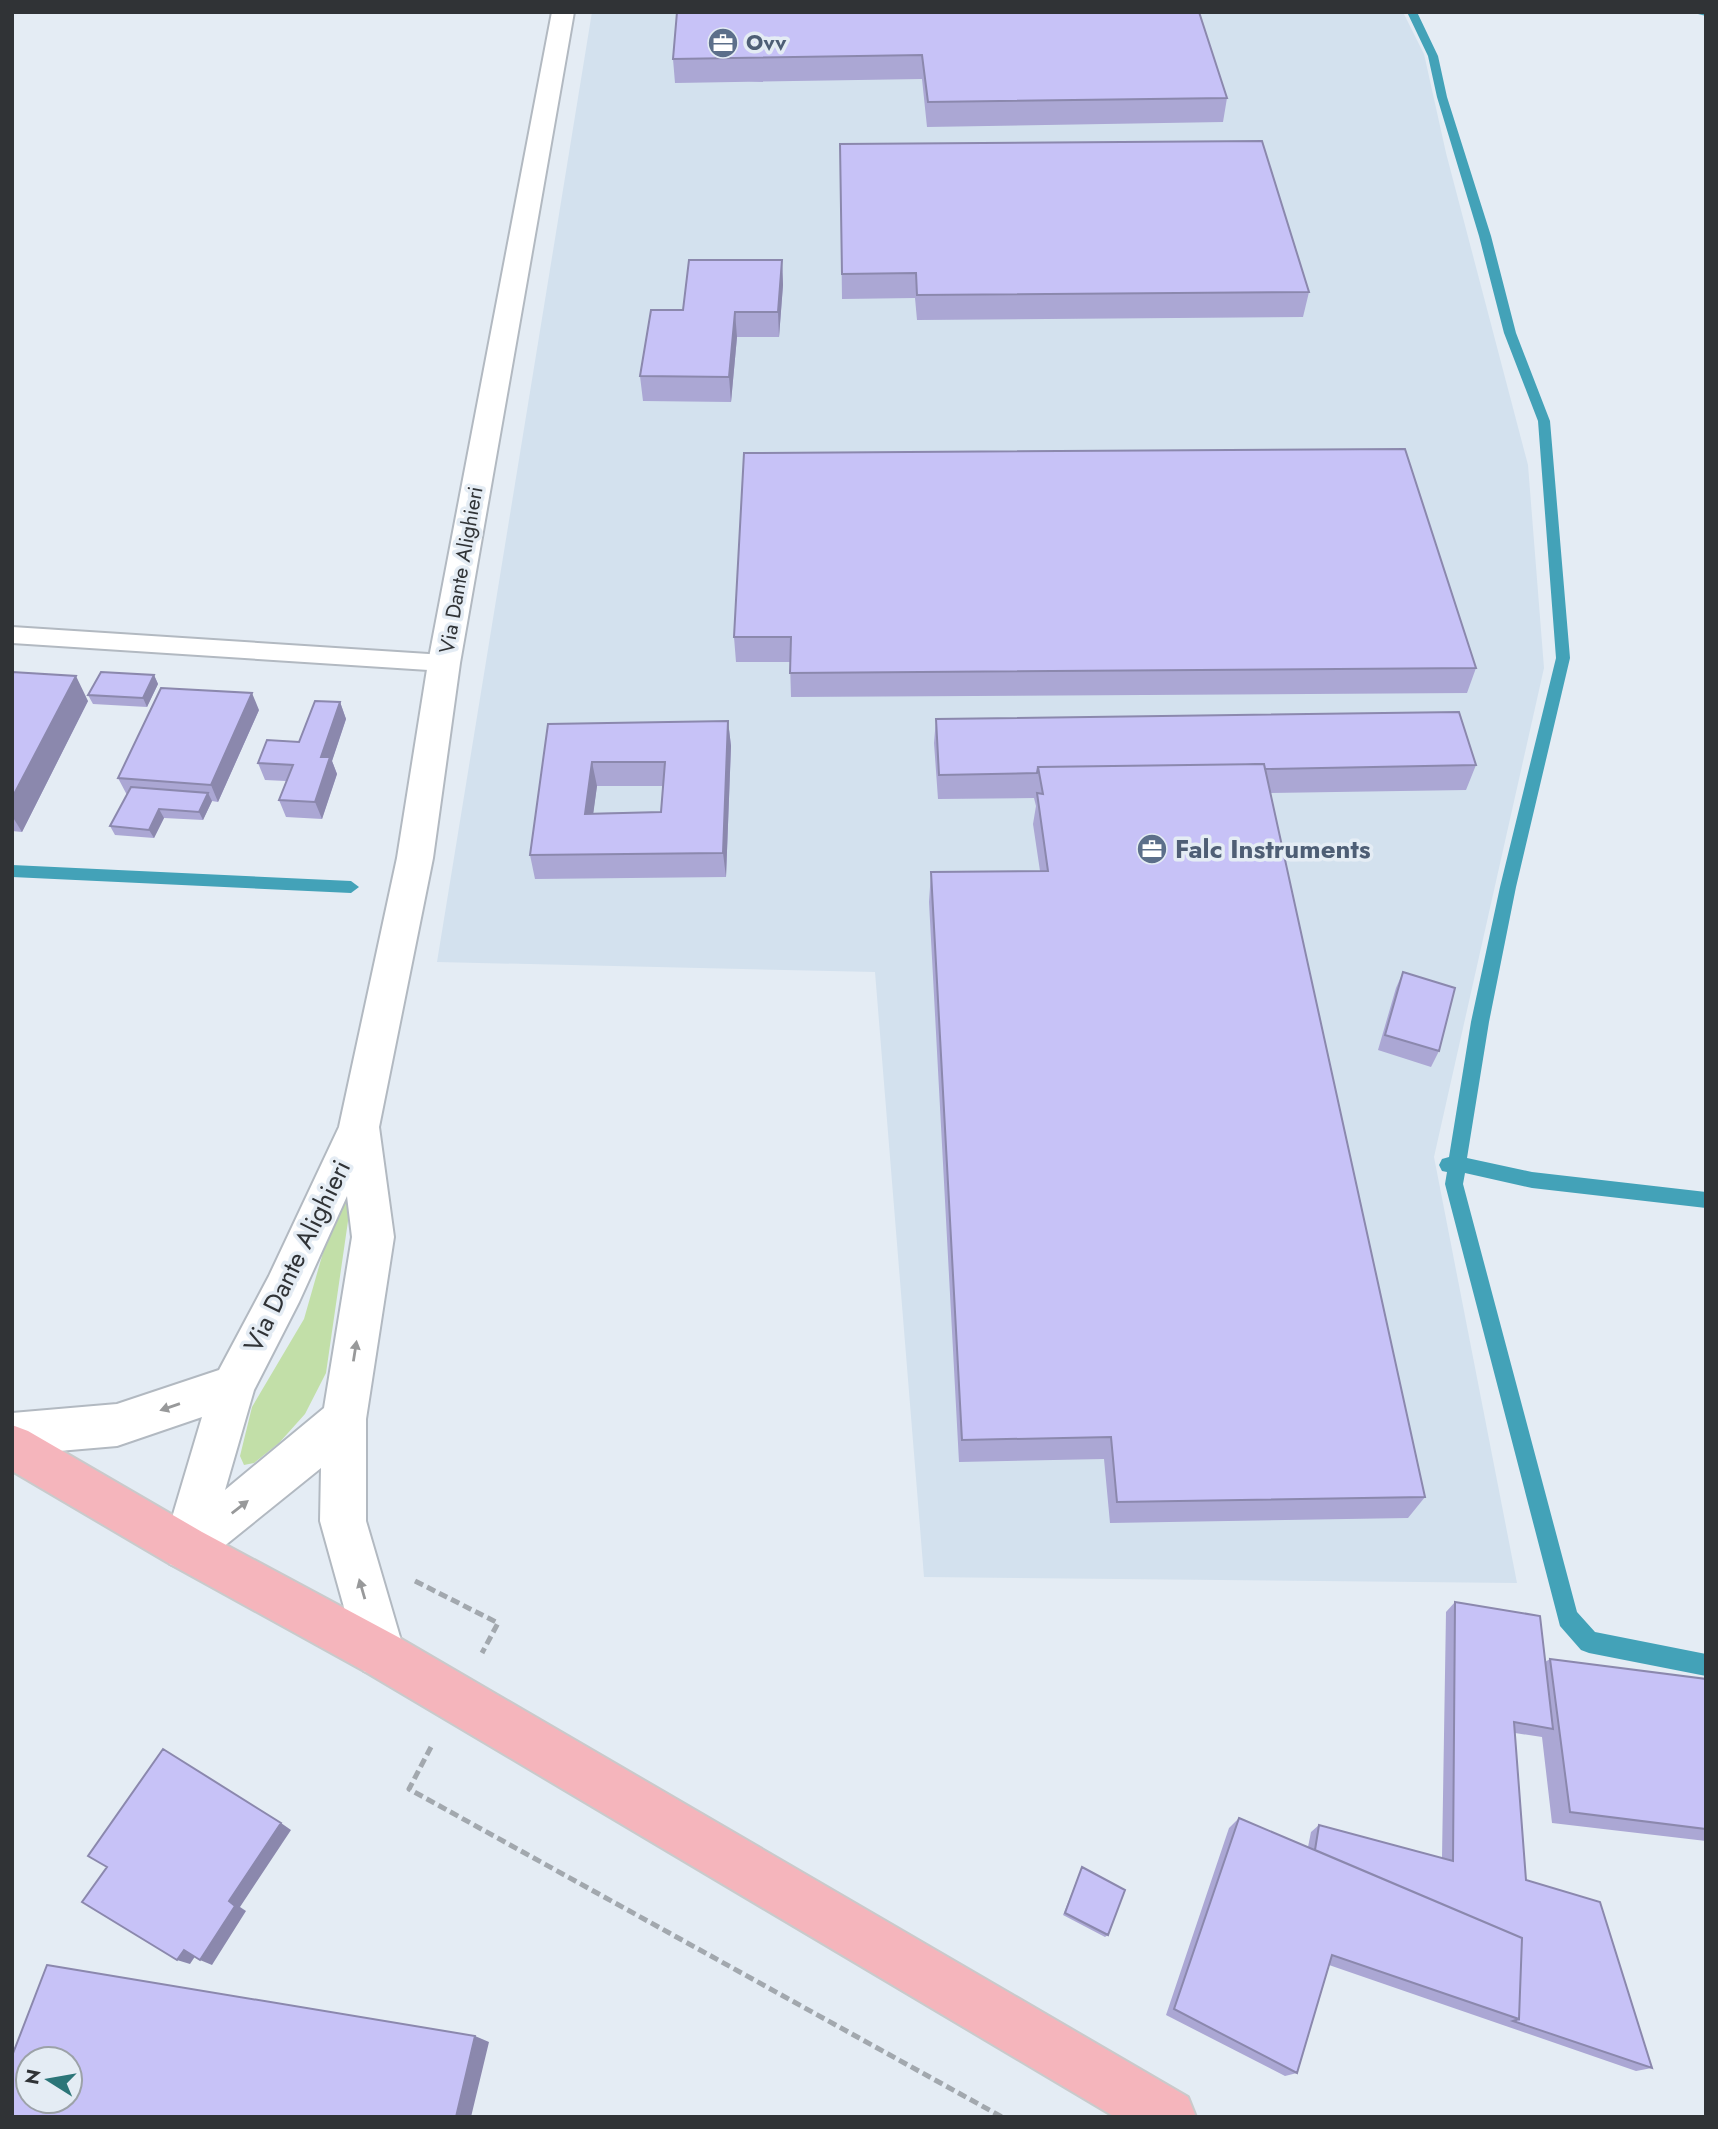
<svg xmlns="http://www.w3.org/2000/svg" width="1718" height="2129" font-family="Jost,sans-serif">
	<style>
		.built { fill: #d3e1ee }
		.green { fill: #c2dfa8 }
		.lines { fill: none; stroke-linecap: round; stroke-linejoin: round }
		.stream { fill: #43a2b8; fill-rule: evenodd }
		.service-casing { stroke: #b2b9c1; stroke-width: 4 }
		.tertiary-casing { stroke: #b2b9c1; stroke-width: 4 }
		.primary-casing { stroke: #c9cacb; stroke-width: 4 }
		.path { stroke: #a2a8ae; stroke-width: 5; stroke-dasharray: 9 4.5; stroke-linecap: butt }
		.service { fill: #fff; fill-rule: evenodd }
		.tertiary { fill: #fff; fill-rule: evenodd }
		.primary { fill: #f5b5bc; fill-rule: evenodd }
		.wall { fill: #aba7d4; fill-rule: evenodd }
		.shaded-wall { fill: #8b88ad }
		.building { fill: #c7c2f7; stroke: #8b88ad; stroke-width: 2; fill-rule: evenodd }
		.oneway { fill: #98999a }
		.labels { text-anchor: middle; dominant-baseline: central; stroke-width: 7; stroke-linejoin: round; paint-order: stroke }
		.far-service-label { font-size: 21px; font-weight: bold; fill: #4e5e75; stroke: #e4ecf4; text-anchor: start }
		.far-street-label { font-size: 21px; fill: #303336; stroke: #e4ecf4 }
		.service-label { font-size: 26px; font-weight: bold; fill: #4e5e75; stroke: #e4ecf4; text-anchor: start }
		.street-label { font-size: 26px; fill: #303336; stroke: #e4ecf4 }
	</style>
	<rect width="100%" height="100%" fill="#e4ecf4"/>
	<path class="built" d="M 592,12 L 1403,12 L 1424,54 L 1446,153 L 1528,465 L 1544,668 L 1434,1157 L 1517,1583 L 924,1577 L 875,972 L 437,962 Z"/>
	<path class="green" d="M 350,1158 L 357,1159 L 326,1373 L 305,1414 L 279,1443 L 254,1463 L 244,1465 L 240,1456 L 252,1407 L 304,1319 Z"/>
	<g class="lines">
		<path class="stream" d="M 1407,12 L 1417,12 L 1438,56 L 1447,97 L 1491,236 L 1516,333 L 1550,421 L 1570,658 L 1516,887 L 1489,1022 L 1467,1158 L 1532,1172 L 1706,1192 L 1706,1208 L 1532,1188 L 1465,1173 L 1463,1184 L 1577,1612 L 1595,1632 L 1706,1654 L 1706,1676 L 1589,1653 L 1581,1650 L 1560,1626 L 1445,1184 L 1447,1172 L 1442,1171 L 1439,1165 L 1442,1159 L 1449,1157 L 1471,1022 L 1500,887 L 1556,658 L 1538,421 L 1504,333 L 1479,236 L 1437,97 L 1428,56 Z
			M 1690,12 L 1706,12 L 1706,16 Z
			M 12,865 L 351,881 L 359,887 L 351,893 L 12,877 Z"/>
		<g class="service-casing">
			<path id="service" d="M 12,627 L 444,655 L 452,657 L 456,663 L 452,669 L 444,671 L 12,643 Z"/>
		</g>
		<g class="tertiary-casing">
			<path id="tertiary" d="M 552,12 L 574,12 L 460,663 L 433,858 L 379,1127 L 394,1237 L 366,1419 L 366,1521 L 405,1654 L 398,1671 L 381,1678 L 364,1671 L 357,1654 L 320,1521 L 321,1468 L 202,1564 L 186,1571 L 170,1564 L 163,1548 L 202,1417 L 117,1446 L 12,1455 L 12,1413 L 117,1404 L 219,1370 L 269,1276 L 339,1127 L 397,858 L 428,663 ZM 347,1196 L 352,1237 L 324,1408 L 225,1490 L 254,1390 L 299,1302 Z"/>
		</g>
		<g class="primary-casing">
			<path id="primary" d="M 12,1425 L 28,1431 L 202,1532 L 398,1637 L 1188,2097 L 1196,2117 L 1115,2117 L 364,1671 L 170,1564 L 12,1471 Z"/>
		</g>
		<path class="path" d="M 415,1581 L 498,1623 L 482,1653
			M 431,1747 L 409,1789 L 1002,2117"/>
		<use href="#service" class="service"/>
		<use href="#tertiary" class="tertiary"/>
		<use href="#primary" class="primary"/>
	</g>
	<path class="wall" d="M 677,12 L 1227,98 L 1223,122 L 927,127 L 922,79 L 675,83 L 673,59 Z
		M 840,144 L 1309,292 L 1303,317 L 917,320 L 915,298 L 842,299 Z
		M 782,260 L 783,285 L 779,337 L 737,337 L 731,402 L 643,401 L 640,376 L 683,310 Z
		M 744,453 L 1476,668 L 1467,693 L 791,697 L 790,662 L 736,662 L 734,637 Z
		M 12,672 L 88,701 L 22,832 L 12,831 Z
		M 154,675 L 158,684 L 147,707 L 93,704 L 88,695 Z
		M 340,702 L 346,719 L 332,761 L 337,774 L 322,819 L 286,817 L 279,800 L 286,781 L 265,780 L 258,763 L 299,742 Z
		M 259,710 L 218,802 L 212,801 L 203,820 L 164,818 L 154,838 L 115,835 L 110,826 L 127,795 L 118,778 Z
		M 936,719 L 1476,765 L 1466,790 L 1270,793 L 1425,1497 L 1408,1518 L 1110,1523 L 1104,1459 L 959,1462 L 929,902 L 931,872 L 1040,871 L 1033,824 L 1036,806 L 1034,798 L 938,799 L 934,743 Z
		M 728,721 L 731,746 L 726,877 L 535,879 L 530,855 L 548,724 ZM 597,786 L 663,786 L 661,812 L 593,813 Z
		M 1403,972 L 1439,1051 L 1431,1067 L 1378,1050 L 1396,988 Z
		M 1455,1602 L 1545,1662 L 1550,1659 L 1706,1679 L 1706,1841 L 1552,1823 L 1542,1737 L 1515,1733 L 1526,1880 L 1652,2068 L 1636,2071 L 1329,1965 L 1297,2073 L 1285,2076 L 1166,2015 L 1229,1828 L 1239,1818 L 1308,1847 L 1311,1832 L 1319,1825 L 1442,1858 L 1446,1612 Z
		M 1082,1867 L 1108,1935 L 1105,1937 L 1063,1915 Z"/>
	<path class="shaded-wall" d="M 782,260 L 783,285 L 779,337 L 778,312 Z
		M 735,312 L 737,337 L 731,402 L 729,377 Z
		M 154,675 L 158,684 L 147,707 L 143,698 Z
		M 76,676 L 88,701 L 22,832 L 12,816 L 12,798 Z
		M 252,693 L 259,710 L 218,802 L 211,785 Z
		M 340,702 L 346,719 L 332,761 L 337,774 L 322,819 L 315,802 L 321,757 Z
		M 728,721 L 731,746 L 726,877 L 723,853 Z
		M 592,762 L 597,786 L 590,838 L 585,814 Z
		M 208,793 L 212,801 L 203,820 L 199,812 Z
		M 159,809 L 164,818 L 154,838 L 149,830 Z
		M 281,1823 L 291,1830 L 240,1907 L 246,1911 L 212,1965 L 200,1960 L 229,1901 Z
		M 184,1950 L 196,1955 L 190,1964 L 177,1960 Z
		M 475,2036 L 489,2042 L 471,2117 L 456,2117 Z"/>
	<path class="building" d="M 677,12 L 1199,12 L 1227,98 L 928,102 L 922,55 L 673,59 Z
		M 1262,141 L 1309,292 L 917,295 L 916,273 L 842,274 L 840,144 Z
		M 689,260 L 782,260 L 778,312 L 735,312 L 729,377 L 640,376 L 651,310 L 683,310 Z
		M 1405,449 L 1476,668 L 790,673 L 791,637 L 734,637 L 744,453 Z
		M 12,672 L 76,676 L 12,798 Z
		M 101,672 L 154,675 L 143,698 L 88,695 Z
		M 161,688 L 252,693 L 211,785 L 118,778 Z
		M 315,701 L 340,702 L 321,757 L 330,757 L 315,802 L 279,800 L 293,765 L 258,763 L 267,740 L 299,742 Z
		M 1459,712 L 1476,765 L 1265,769 L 1264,764 L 1038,767 L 1037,773 L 939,775 L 936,719 Z
		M 728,721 L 723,853 L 530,855 L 548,724 ZM 592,762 L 665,762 L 661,812 L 585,814 Z
		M 1264,764 L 1425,1497 L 1117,1502 L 1111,1437 L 962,1440 L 931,872 L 1048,871 L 1037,793 L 1043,794 L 1038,767 Z
		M 131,787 L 208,793 L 199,812 L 159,809 L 149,830 L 110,826 Z
		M 1403,972 L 1455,988 L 1439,1051 L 1385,1035 Z
		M 1455,1602 L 1540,1616 L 1553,1729 L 1514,1722 L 1526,1880 L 1600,1902 L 1652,2068 L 1513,2021 L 1519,2019 L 1522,1938 L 1315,1850 L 1319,1825 L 1453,1861 Z
		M 1550,1659 L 1706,1679 L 1706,1829 L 1570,1812 Z
		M 163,1749 L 281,1823 L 229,1901 L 235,1906 L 200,1960 L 184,1950 L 177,1960 L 82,1902 L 107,1867 L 88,1856 Z
		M 1239,1818 L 1522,1938 L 1519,2019 L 1332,1955 L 1297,2073 L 1174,2009 Z
		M 1082,1867 L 1125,1890 L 1108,1935 L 1065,1913 Z
		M 47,1965 L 475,2036 L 456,2117 L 12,2117 L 12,2056 ZM 28,2059 L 70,2059 L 70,2101 L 28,2101 Z"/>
	<defs><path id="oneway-solid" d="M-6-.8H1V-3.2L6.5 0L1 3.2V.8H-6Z" transform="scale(1.75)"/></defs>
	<g class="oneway">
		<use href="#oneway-solid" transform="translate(355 1351) rotate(-81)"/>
		<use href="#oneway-solid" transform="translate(170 1407) rotate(161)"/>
		<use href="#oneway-solid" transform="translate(240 1507) rotate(-38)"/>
		<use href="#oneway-solid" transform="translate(362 1589) rotate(-106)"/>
	</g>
	<defs>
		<g id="office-disc" transform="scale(1.575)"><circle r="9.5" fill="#5c6f8a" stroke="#e4ecf4"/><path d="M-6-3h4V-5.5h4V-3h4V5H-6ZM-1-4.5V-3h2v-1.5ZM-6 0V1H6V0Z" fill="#fff"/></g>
	</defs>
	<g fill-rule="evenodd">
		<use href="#office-disc" x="723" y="43"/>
		<use href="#office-disc" x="1152" y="849"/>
	</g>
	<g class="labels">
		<g class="far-service-label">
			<text x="746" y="43">Ovv</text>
		</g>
		<g class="far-street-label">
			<text transform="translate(461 570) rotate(-80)">Via Dante Alighieri</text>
		</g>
		<g class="service-label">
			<text x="1175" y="849">Falc Instruments</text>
		</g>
		<g class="street-label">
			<text transform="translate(297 1256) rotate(-64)">Via Dante Alighieri</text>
		</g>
	</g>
	<rect width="1718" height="2129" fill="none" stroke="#303336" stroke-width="28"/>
	<g transform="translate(49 2080) rotate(281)"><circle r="33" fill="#e4ecf4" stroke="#9ca2a8" stroke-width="2"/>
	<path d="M0-5L12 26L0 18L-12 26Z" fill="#2b7578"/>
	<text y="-10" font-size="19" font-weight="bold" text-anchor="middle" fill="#303336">N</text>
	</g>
</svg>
